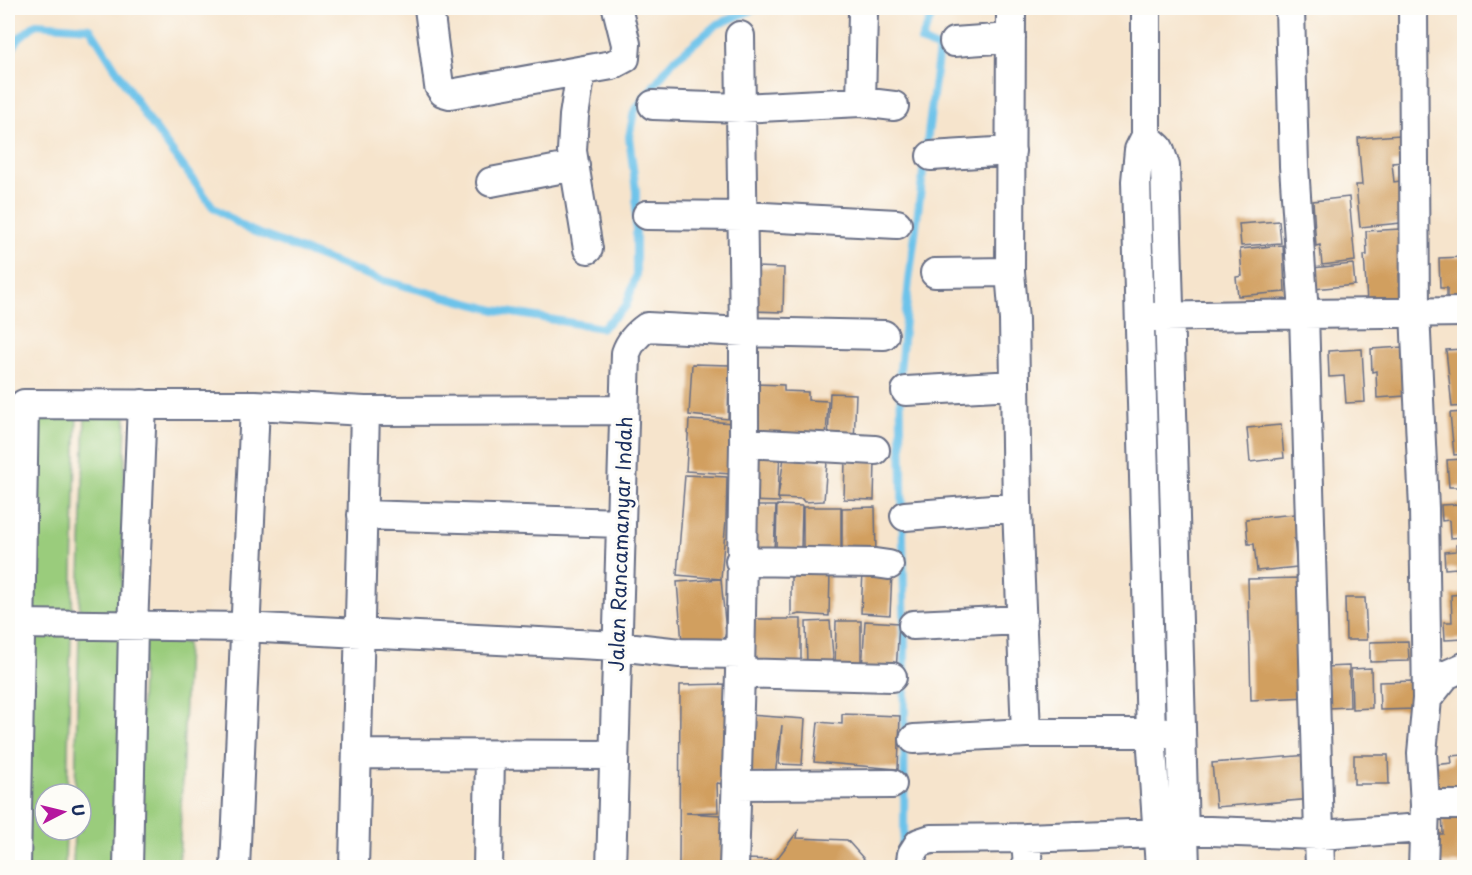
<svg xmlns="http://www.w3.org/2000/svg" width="1472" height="875" font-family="'Playpen Sans',sans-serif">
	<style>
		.green { fill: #9acc7c; stroke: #5a7e6d; stroke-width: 1.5 }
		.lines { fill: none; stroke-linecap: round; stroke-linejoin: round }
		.stream { stroke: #6dc3ea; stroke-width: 8 }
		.building { fill: #d19f5e }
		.street-casing { stroke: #686e84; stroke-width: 32 }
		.street { stroke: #fff; stroke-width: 28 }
		.labels { text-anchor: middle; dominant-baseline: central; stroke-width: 6; stroke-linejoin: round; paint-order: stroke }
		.street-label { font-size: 20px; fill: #1b2f5e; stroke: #fdfcf7 }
	</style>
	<rect width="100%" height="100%" fill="#fdfcf7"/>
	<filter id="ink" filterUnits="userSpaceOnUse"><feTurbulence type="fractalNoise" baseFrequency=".0167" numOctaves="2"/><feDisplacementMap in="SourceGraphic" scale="12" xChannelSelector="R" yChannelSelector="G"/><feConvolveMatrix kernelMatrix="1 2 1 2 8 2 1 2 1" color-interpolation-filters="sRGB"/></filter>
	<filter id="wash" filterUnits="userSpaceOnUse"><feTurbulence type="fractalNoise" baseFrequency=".008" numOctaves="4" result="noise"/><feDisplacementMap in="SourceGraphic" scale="24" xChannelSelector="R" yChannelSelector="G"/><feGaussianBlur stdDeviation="1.35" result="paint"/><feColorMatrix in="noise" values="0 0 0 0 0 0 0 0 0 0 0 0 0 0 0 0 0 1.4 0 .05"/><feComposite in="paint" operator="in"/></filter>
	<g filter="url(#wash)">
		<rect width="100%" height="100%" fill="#f6e4cc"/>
		<path class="green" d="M 77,408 L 72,615 L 30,617 L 35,409 Z
			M 85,412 L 126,412 L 121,617 L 79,616 Z
			M 28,634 L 71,635 L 67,794 L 45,794 L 45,830 L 66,830 L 65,867 L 23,868 Z
			M 79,635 L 122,635 L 116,867 L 73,868 L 74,830 L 81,830 L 81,794 L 75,794 Z
			M 143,639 L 187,643 L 179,867 L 136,868 Z"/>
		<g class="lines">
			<path class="stream" d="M 8,56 L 19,38 L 36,24 L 90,28 L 145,115 L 213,207 L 247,229 L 378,279 L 495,310 L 602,328 L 626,306 L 636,276 L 636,191 L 629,137 L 634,112 L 671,63 L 716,25 L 757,8
				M 901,851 L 904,835 L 905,653 L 900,370 L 909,281 L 939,49 L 921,41 L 935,8"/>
		</g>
		<g id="blocks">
			<path class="building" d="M 1400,135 L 1403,162 L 1392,163 L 1394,182 L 1400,181 L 1401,223 L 1360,227 L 1356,185 L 1362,185 L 1358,138 Z
				M 1349,197 L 1355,261 L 1322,265 L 1320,245 L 1316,246 L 1313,201 Z
				M 1279,221 L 1281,243 L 1241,246 L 1239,224 Z
				M 1400,229 L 1402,274 L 1399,274 L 1400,300 L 1367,302 L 1364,255 L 1367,255 L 1366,231 Z
				M 1283,245 L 1285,292 L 1238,296 L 1236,277 L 1242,276 L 1240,249 Z
				M 1464,257 L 1464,311 L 1447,311 L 1447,288 L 1440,288 L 1439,258 Z
				M 1353,264 L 1355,285 L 1314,289 L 1312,268 Z
				M 751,267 L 784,268 L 783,312 L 751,311 Z
				M 1403,347 L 1405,396 L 1377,398 L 1376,371 L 1372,372 L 1371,349 Z
				M 1362,349 L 1365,402 L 1346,403 L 1344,376 L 1329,377 L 1328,351 Z
				M 1464,349 L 1464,406 L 1452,407 L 1446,350 Z
				M 692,364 L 729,365 L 728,419 L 689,415 Z
				M 753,384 L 784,385 L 784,391 L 808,392 L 808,400 L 828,401 L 826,438 L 751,434 Z
				M 830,393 L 856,394 L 854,444 L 828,444 Z
				M 1464,412 L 1464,454 L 1454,455 L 1450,413 Z
				M 689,420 L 734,423 L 731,474 L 686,471 Z
				M 1281,425 L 1284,458 L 1250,462 L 1247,428 Z
				M 751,450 L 780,450 L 778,498 L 784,457 L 827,462 L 824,501 L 804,502 L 802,499 L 778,498 L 780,502 L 749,501 Z
				M 1464,459 L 1464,487 L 1449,487 L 1447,460 Z
				M 845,460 L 875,461 L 874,500 L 844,499 Z
				M 685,475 L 727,477 L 726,519 L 721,579 L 677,575 Z
				M 1462,504 L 1462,511 L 1464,511 L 1464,537 L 1450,538 L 1449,520 L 1442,521 L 1441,505 Z
				M 777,505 L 802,506 L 801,550 L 776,550 Z
				M 745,506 L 776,506 L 774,551 L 744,549 Z
				M 803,507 L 841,507 L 841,557 L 803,558 Z
				M 875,507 L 876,557 L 842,558 L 842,508 Z
				M 1295,514 L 1298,539 L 1294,539 L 1297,567 L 1257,571 L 1254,544 L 1248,544 L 1246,519 Z
				M 1464,544 L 1464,576 L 1457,576 L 1457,568 L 1445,569 L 1444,552 L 1456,551 L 1456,545 Z
				M 863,571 L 892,572 L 890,615 L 861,613 Z
				M 791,572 L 830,573 L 829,616 L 800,614 L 791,616 Z
				M 1302,578 L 1307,697 L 1251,700 L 1248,579 Z
				M 721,579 L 726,633 L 724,639 L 682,643 L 677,582 Z
				M 1464,594 L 1464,639 L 1445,640 L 1444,622 L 1452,622 L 1451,595 Z
				M 1345,598 L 1365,598 L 1367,640 L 1346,640 Z
				M 747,619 L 801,619 L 801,665 L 747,665 Z
				M 830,621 L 834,667 L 807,666 L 806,622 Z
				M 836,621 L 861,621 L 861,671 L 835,671 Z
				M 865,621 L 899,623 L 896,672 L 862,670 Z
				M 1408,641 L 1409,661 L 1370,662 L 1370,642 Z
				M 1349,666 L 1350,707 L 1327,708 L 1326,667 Z
				M 1371,668 L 1372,708 L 1352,709 L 1351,669 Z
				M 1415,681 L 1416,709 L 1380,710 L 1379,682 Z
				M 728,684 L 728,757 L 723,757 L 723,784 L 717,783 L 718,812 L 686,813 L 721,815 L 724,867 L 679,867 L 680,685 Z
				M 842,714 L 900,716 L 898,769 L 814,762 L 818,722 L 842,724 Z
				M 748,715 L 805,719 L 802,765 L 779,764 L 782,725 L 775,775 L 745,773 Z
				M 1309,755 L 1313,799 L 1216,807 L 1212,763 Z
				M 1354,755 L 1388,755 L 1389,784 L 1354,784 Z
				M 1464,755 L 1464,792 L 1437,804 L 1434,765 L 1452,763 L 1451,756 Z
				M 1463,810 L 1464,863 L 1431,863 L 1431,834 L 1443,834 L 1442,811 Z
				M 798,831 L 797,838 L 847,840 L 871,867 L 745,867 L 744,859 L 776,860 Z"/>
		</g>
	</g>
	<g filter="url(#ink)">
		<use href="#blocks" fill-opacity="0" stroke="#686e84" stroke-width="1.5"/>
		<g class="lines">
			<g class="street-casing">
				<path id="street" d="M 429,8 L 439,86 L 443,92 L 450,94 L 612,65 L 625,58 L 626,44 L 617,8
					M 1011,8 L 1010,272 L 1014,320 L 1017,507 L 1026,733
					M 1290,8 L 1294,166 L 1304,314 L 1464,312
					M 1413,8 L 1415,312 L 1424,509 L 1427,699
					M 954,42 L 1011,38
					M 581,71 L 574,116 L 572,151 L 588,249
					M 861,102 L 863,12
					M 653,105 L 741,108 L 861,102 L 894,106
					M 1146,136 L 1146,8
					M 931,156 L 1011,151
					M 491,182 L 575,166
					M 647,215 L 743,216 L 897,224
					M 935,273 L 1010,272
					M 1152,317 L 1304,314 L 1320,868
					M 906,391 L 1015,385
					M 744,443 L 875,450
					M 362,515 L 621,523
					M 905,516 L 1017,507
					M 740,561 L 875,563 L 889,565
					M 19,624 L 244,627 L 617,646 L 680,653 L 740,654
					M 913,625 L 1022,620
					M 740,673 L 892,677
					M 914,739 L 1026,733 L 1171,733
					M 358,754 L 614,755
					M 736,785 L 892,784
					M 1425,805 L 1464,805
					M 1026,838 L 1028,868
					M 16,868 L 24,404 L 255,405 L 365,411 L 624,410
					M 128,868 L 133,627 L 142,404
					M 235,868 L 255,405
					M 354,868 L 365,411
					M 488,868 L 490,755
					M 611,868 L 626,353 C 630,341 637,334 647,327 L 744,332 L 884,335
					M 734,868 L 740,673 L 744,443 L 744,332 L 740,36
					M 910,868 L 912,854 L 919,843 L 931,839 L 1026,838 L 1157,833 L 1183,830 L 1319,835 L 1423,828
					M 1160,868 L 1151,734 L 1136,181 L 1139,150 L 1146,136 L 1159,148 L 1165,166 L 1185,868
					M 1423,868 L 1425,805 L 1422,753 L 1427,699 L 1446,675 L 1464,667"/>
			</g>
			<use href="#street" class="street"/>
		</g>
	</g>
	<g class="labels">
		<g class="street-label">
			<text transform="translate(620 544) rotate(-88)">Jalan Rancamanyar Indah</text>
		</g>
	</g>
	<rect width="1472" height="875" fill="none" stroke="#fdfcf7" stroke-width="30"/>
	<g transform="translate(63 812) rotate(83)"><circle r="28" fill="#fdfcf7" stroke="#a3aaba" stroke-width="1.5"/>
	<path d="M0-4.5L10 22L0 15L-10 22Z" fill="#b5179e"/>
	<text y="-9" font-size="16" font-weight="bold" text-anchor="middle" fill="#1b2f5e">U</text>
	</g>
</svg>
